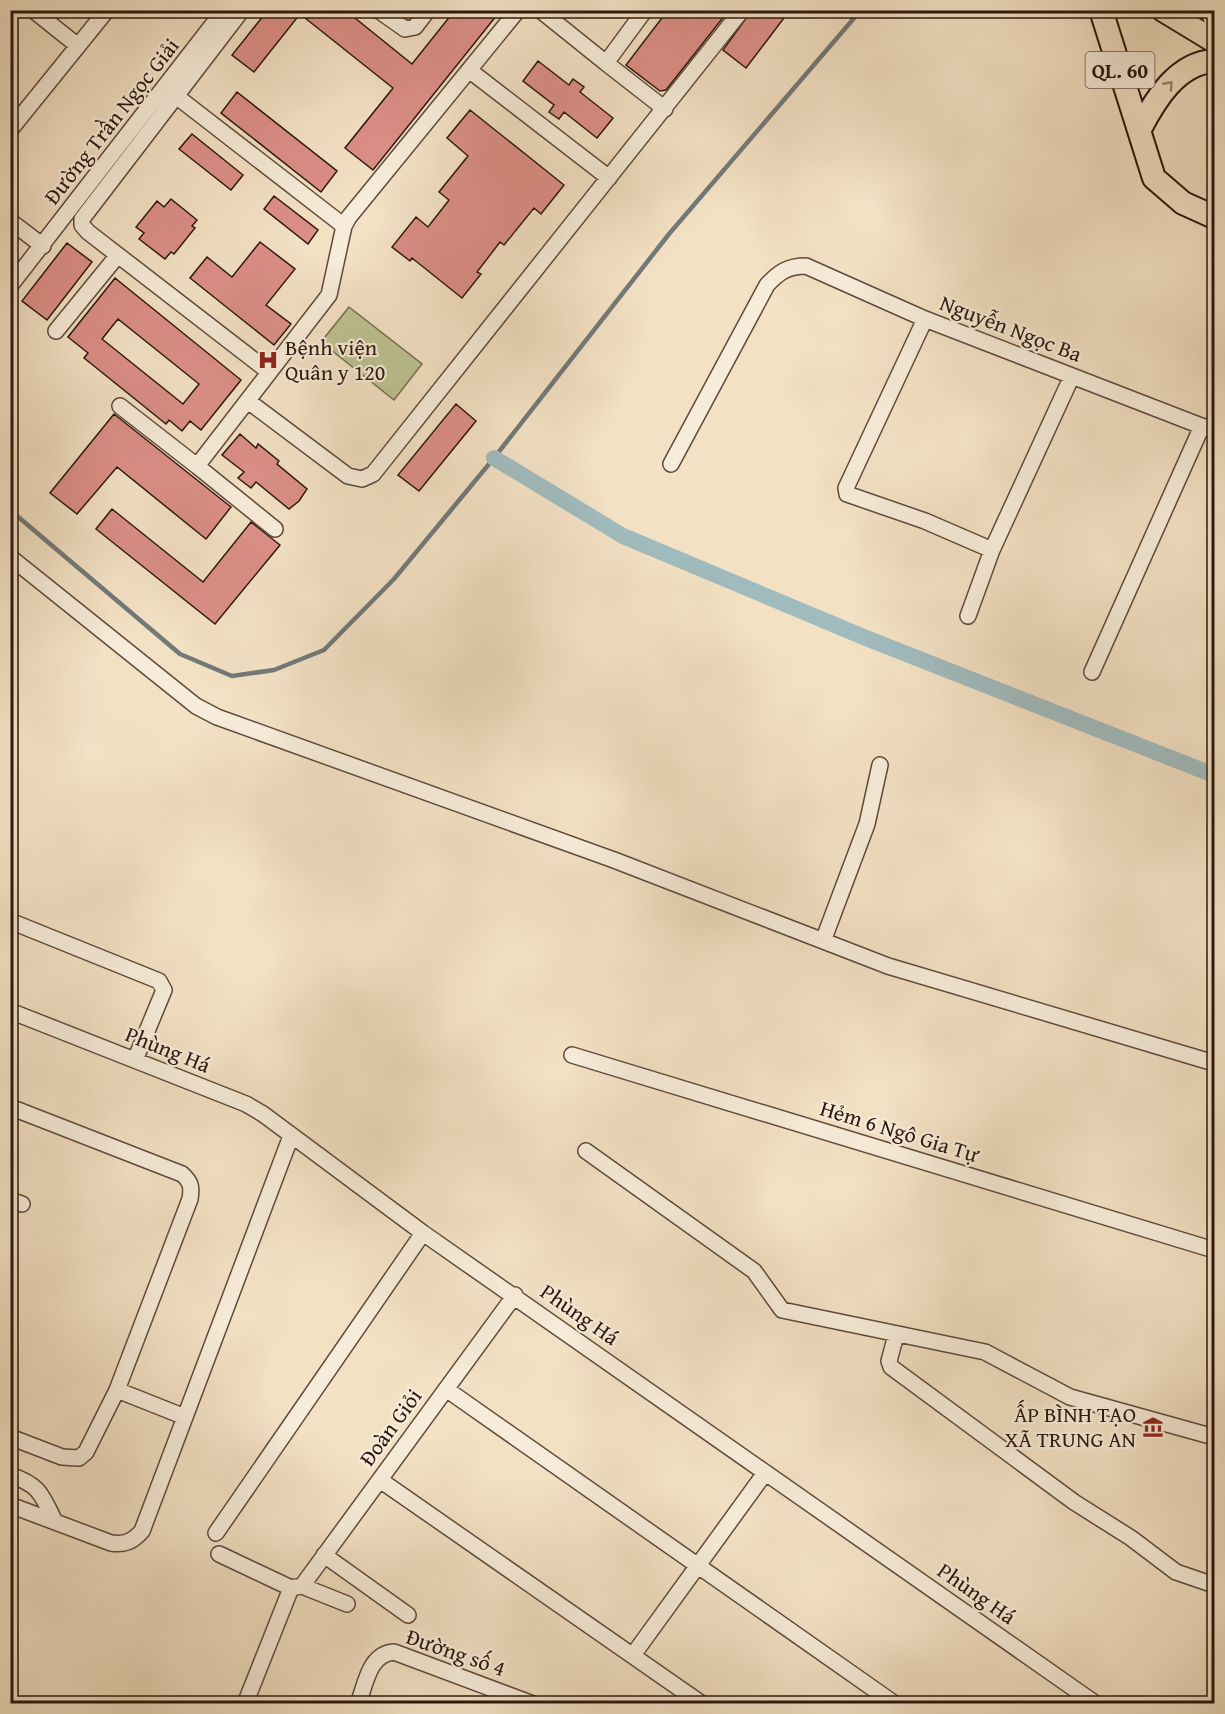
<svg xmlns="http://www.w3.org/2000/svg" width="1225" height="1714" font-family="'Gentium Book Plus',serif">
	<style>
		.green { fill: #bdc292; stroke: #746c50; stroke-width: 1.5 }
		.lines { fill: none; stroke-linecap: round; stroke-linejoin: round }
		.stream { stroke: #727978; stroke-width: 4.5 }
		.canal { stroke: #a0bbbe; stroke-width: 16 }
		.building { fill: #dc8f87; stroke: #2c170e; stroke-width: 1.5; fill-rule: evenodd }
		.minor-casing { stroke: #5e4a3c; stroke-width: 18 }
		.highway-casing { stroke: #2c170e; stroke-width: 26 }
		.minor { stroke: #f7ecd9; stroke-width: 15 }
		.highway { stroke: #f3e1c4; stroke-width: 22 }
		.oneway { stroke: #998672 }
		.labels { text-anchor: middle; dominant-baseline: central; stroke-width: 4.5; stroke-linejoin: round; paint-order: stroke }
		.shield { fill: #f7ecd9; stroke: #69574b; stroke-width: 1.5 }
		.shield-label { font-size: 21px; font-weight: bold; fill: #2c170e }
		.street-label { font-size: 22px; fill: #2c170e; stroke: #f7ecd9 }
		.poi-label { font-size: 22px; fill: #2c170e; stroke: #f7ecd9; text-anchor: start }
	</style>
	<rect width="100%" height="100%" fill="#f3e1c4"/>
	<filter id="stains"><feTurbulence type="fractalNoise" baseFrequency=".00333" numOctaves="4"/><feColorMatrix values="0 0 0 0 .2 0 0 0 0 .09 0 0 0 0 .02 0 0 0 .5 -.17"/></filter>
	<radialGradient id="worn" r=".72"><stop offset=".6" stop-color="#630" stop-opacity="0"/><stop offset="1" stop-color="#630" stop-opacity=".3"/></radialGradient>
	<path class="green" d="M 349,307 L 422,364 L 394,400 L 321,342 Z"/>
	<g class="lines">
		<path class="stream" d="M 10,510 L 180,654 L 232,676 L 274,670 L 324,650 L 394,579 L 494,458 L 669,234 L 861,10"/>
		<path class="canal" d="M 494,458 L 623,536 L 866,638 L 1214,775"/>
	</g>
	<path class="building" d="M 268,10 L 345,10 L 412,64 L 455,10 L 501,10 L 373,170 L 345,148 L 393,88 L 300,14 L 254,72 L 232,55 Z
		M 668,10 L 729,10 L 666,90 L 660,91 L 626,65 Z
		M 752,10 L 790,10 L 746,68 L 723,50 Z
		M 538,61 L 569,85 L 573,79 L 584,87 L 580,92 L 613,118 L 597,138 L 564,112 L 559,119 L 549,112 L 554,105 L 523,81 Z
		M 237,92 L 337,171 L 321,192 L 221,113 Z
		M 470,110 L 564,185 L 541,214 L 534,208 L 504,245 L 500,242 L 477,272 L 481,274 L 462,298 L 412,258 L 410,261 L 392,247 L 416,217 L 428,227 L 449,200 L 439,192 L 468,156 L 447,138 Z
		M 192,134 L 243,175 L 231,190 L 179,149 Z
		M 274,196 L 318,230 L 308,244 L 264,209 Z
		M 171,199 L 197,220 L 192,226 L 195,228 L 174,254 L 171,252 L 165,259 L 139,239 L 144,233 L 136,227 L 157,201 L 164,207 Z
		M 260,242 L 295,269 L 266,305 L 291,324 L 274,345 L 190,278 L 207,257 L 232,277 Z
		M 67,243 L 92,262 L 47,320 L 22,301 Z
		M 115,278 L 241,380 L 201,430 L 190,421 L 182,431 L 169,420 L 166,424 L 84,358 L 88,353 L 68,337 ZM 118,319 L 199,384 L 183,404 L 102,339 Z
		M 456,404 L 476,421 L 419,491 L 398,475 Z
		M 114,414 L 231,507 L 206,539 L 117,467 L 77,514 L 50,493 Z
		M 240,434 L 256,448 L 258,444 L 279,461 L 277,464 L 307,489 L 299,501 L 289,509 L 256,482 L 251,488 L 238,478 L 244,472 L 222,455 Z
		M 112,509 L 203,582 L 251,522 L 280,545 L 215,624 L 96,529 Z"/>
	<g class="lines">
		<g class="minor-casing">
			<path id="minor" d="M 33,10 L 78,46
				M 242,10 L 82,219 L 82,225 L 88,232 L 268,371
				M 378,10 L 405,29 L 415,27 L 428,10
				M 540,10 L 606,63 L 645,10
				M 606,63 L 665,109
				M 469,70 L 609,178
				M 176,96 L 344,226
				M 10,130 L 107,10
				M 10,221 L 43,246
				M 10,286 L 224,10
				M 925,319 L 846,488 L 847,494 L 925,521 L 992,550
				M 56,331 L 118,255
				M 248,401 L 348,476 L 362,479 L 373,474 L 742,10
				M 120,406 L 197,466
				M 671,464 L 767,285 C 779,272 788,266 806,266 L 925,319 L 1214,431
				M 275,529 L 197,466 L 329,295 L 344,226 L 349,217 L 518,10
				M 10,557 L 196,706 L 217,717 L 614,860 L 888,966 L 1214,1063
				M 968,616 L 992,550 L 1072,376
				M 1092,672 L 1202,426
				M 10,921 L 159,981 L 164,990 L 135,1060
				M 823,941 L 867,824 L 880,765
				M 10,1011 L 246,1104 L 263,1114 L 423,1233 L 1096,1704
				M 572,1055 L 1214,1250
				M 10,1107 L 182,1174 C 191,1182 192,1187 190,1199 L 117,1390 L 185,1417
				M 586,1151 L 754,1271 L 782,1310 L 985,1352 L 1070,1397 L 1214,1437
				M 10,1200 L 22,1204
				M 896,1335 L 889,1361 L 891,1367 L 1074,1502 L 1131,1538 L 1176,1572 L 1214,1585
				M 446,1389 L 895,1704
				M 10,1437 L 62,1457 L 79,1458 L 86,1452 L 117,1390
				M 10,1475 C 40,1485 42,1495 55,1522
				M 380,1480 L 702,1704
				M 10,1505 L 111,1543 C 126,1545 133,1541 142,1531 L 291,1136
				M 216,1533 L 423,1233
				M 219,1554 L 291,1588 L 302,1586 L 347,1604
				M 324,1555 L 408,1615
				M 302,1586 L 515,1295
				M 633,1655 L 765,1473
				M 245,1704 L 291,1588
				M 358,1704 C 366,1683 369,1654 394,1652 L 533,1704"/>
		</g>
		<g class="highway-casing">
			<path id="highway" d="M 1101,10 L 1154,178 L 1183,203 L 1214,217
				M 1163,10 L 1214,41
				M 1212,10 L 1214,16
				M 1140,129 C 1155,100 1177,63 1214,61"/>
		</g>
		<use href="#minor" class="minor"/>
		<use href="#highway" class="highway"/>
	</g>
	<defs><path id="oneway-chevron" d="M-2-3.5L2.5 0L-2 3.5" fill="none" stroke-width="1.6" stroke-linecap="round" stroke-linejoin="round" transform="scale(1.5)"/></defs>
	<use class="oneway" href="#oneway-chevron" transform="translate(1169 85) rotate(-48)"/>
	<defs>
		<g id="hospital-bare" transform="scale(1.62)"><path d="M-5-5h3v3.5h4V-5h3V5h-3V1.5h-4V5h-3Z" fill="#8f2418" stroke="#f7ecd9" stroke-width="2.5" paint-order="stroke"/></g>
		<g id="museum-bare" transform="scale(1.62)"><path d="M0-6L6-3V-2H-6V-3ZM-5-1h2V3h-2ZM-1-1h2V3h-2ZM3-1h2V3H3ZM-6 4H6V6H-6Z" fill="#8f2418" stroke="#f7ecd9" stroke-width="2.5" paint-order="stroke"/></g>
	</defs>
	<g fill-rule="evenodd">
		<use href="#hospital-bare" x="268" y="360"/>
		<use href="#museum-bare" x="1153" y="1427"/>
	</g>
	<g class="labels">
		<rect class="shield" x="1085.5" y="52" width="69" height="36" rx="4.5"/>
		<g class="shield-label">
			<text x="1120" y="70">QL. 60</text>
		</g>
		<g class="street-label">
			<text transform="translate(111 121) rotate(-52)">Đường Trần Ngọc Giải</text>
			<text transform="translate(1011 328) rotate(21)">Nguyễn Ngọc Ba</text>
			<text transform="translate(168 1049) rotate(22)">Phùng Há</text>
			<text transform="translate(900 1131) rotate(17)">Hẻm 6 Ngô Gia Tự</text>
			<text transform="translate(580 1314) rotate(35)">Phùng Há</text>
			<text transform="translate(390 1427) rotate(-54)">Đoàn Giỏi</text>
			<text transform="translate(977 1593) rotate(35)">Phùng Há</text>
			<text transform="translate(456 1652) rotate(19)">Đường số 4</text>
		</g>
		<g class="poi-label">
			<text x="285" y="347">Bệnh viện<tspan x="285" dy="25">Quân y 120</tspan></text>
			<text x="1136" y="1414" text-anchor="end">ẤP BÌNH TẠO<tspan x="1136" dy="25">XÃ TRUNG AN</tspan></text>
		</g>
	</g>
	<rect width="1225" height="1714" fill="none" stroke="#f3e1c4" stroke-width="36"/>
	<rect x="12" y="12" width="1201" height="1690" fill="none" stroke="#2c170e" stroke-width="3"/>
	<rect x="18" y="18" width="1189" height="1678" fill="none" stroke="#2c170e" stroke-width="1.5"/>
	<rect width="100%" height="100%" filter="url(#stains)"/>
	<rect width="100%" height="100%" fill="url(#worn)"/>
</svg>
